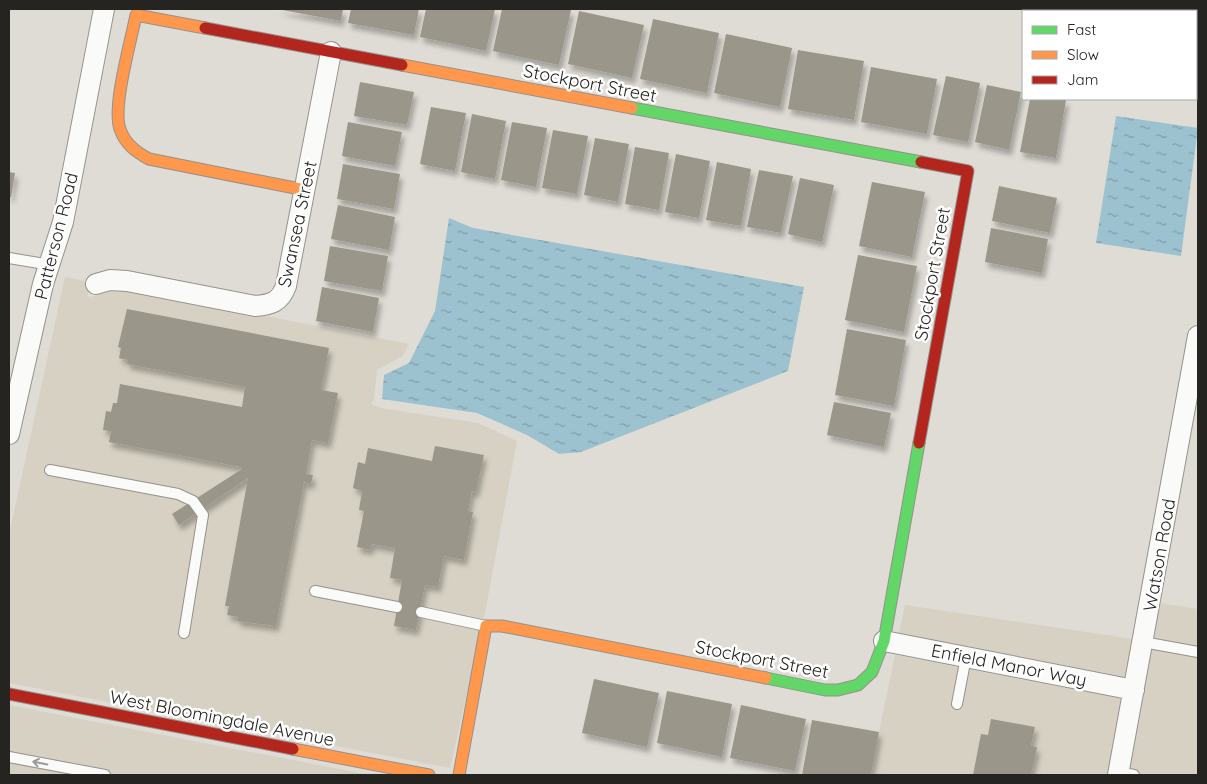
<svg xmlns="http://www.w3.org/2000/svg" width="1207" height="784" font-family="Quicksand,sans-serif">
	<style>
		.built { fill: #d6d1c2 }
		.water { fill: url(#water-ripples) }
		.building { fill: #9a968a; filter: url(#shadow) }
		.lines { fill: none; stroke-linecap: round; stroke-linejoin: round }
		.lane-casing { stroke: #94928c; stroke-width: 12 }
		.street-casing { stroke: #94928c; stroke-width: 22 }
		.fast-casing { stroke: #94928c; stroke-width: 13 }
		.slow-casing { stroke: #94928c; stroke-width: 13 }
		.jam-casing { stroke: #94928c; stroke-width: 13 }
		.lane { stroke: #fafaf9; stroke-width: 10 }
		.street { stroke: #fafaf9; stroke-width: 20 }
		.fast { stroke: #63d668; stroke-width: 11 }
		.slow { stroke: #ff974d; stroke-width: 11 }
		.jam { stroke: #b3261e; stroke-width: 11 }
		.oneway { stroke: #9b9a97 }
		.labels { text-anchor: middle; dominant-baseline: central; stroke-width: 5; stroke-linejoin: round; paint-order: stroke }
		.street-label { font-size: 18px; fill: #262420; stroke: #fff }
	</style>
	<defs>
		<pattern id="water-ripples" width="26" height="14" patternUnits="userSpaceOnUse" patternTransform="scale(1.25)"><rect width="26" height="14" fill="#9cc2cf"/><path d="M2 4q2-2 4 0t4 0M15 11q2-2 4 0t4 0" fill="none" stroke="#7f9da8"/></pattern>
		<filter id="shadow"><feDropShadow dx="3" dy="5.5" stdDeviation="2.5" flood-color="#0004"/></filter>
	</defs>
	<rect width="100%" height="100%" fill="#dfdcd5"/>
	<path class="built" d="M 65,277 L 85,281 L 89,298 L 111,291 L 126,292 L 252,317 L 266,316 L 409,344 L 403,356 L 377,370 L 374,399 L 371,404 L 381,408 L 478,423 L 517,441 L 484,618 L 450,768 L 9,683 L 9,535 Z
		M 1160,603 L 1198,609 L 1198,775 L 1128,775 Z
		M 905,605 L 1133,639 L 1126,677 L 899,633 Z
		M 895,655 L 1122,699 L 1108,775 L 870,775 Z
		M 9,705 L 370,775 L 9,775 Z"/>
	<path class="water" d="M 1116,116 L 1198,128 L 1181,256 L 1096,243 Z
		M 449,218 L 473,228 L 804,287 L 788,371 L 581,452 L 559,454 L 527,435 L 477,413 L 382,399 L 384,375 L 409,363 L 435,311 Z"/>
	<path class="building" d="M 277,9 L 343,9 L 341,21 Z
		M 351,9 L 419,9 L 414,35 L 348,23 Z
		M 426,9 L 495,9 L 486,51 L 420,37 Z
		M 502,9 L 571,10 L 559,65 L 493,51 Z
		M 579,11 L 644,25 L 632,78 L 568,64 Z
		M 653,19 L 719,33 L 707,93 L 640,79 Z
		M 726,34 L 792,48 L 780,107 L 714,93 Z
		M 798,50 L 864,61 L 854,120 L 788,109 Z
		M 871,67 L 937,79 L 927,134 L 861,122 Z
		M 946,76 L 980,83 L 968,142 L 933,135 Z
		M 360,82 L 414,92 L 407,125 L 354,116 Z
		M 987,85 L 1021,92 L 1009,150 L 975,142 Z
		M 1030,99 L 1066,100 L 1056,158 L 1020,152 Z
		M 431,107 L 466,113 L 455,171 L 420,164 Z
		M 472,114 L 506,121 L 495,179 L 461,172 Z
		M 348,122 L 402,132 L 395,166 L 342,156 Z
		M 512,122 L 547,128 L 536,187 L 501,180 Z
		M 553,130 L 588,136 L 577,194 L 542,188 Z
		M 595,138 L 629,144 L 618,202 L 584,195 Z
		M 635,147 L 669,153 L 659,210 L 625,204 Z
		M 676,154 L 710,161 L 699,218 L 665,212 Z
		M 717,162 L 751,169 L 741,226 L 706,220 Z
		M 343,164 L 400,174 L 394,209 L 337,199 Z
		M 759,170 L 793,176 L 781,233 L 747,227 Z
		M 9,172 L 15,173 L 11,197 L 9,197 Z
		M 800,178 L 834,185 L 822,242 L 788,234 Z
		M 872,182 L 925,192 L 912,257 L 859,246 Z
		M 999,186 L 1057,198 L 1050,233 L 992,221 Z
		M 338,205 L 395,217 L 389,250 L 331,239 Z
		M 991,228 L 1048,239 L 1042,273 L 985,262 Z
		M 330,246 L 388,256 L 382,291 L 324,281 Z
		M 858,255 L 917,266 L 904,332 L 845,320 Z
		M 322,287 L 379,298 L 373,332 L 316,321 Z
		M 127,309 L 329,348 L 321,390 L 338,393 L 328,443 L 312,440 L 306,474 L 313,475 L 311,484 L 304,482 L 276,626 L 237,621 L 238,617 L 227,615 L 229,606 L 225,606 L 248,478 L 179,525 L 172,514 L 242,469 L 241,467 L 109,442 L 111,431 L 103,430 L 106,411 L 111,412 L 113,403 L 117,403 L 120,384 L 242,407 L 245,387 L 127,364 L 128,360 L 119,358 L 121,348 L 118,347 Z
		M 847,329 L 906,340 L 894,406 L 835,395 Z
		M 834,402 L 891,413 L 884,447 L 827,435 Z
		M 435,446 L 484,455 L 476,492 L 472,491 L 468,511 L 473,512 L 464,560 L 444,556 L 438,587 L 425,585 L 416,630 L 394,626 L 402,580 L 390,578 L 395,548 L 372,544 L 370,550 L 357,547 L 364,511 L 359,510 L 362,491 L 353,488 L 358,462 L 365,464 L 368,448 L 432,461 Z
		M 594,679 L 659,693 L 647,747 L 582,733 Z
		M 667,691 L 732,704 L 722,757 L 657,743 Z
		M 741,705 L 806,719 L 795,771 L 730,758 Z
		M 991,719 L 1035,727 L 1031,746 L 1037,747 L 1031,775 L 973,775 L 981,734 L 988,735 Z
		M 812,720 L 879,732 L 871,775 L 802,775 Z"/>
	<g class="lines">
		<g class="lane-casing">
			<path id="lane" d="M 9,258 L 51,265
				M 50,470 L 178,494 L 193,501 L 203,515 L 184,633
				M 315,591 L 397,607
				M 421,612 L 486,626
				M 1143,642 L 1198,652
				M 957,704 L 966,657
				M 9,757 L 105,775
				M 1118,772 L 1134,775"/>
		</g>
		<g class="street-casing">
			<path id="street" d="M 96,284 L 110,280 L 127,281 L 255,306 C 271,305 280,302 286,286 L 331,52
				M 9,434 L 43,284 L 63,222 L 104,9
				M 884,641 L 1134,690
				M 1118,775 L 1198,336"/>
		</g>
		<g class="fast-casing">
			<path id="fast" d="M 632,108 L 921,162
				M 766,678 L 825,690 L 838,690 L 858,685 L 872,672 L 884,641 L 919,443"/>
		</g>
		<g class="slow-casing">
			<path id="slow" d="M 205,28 L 136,15 C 131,41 112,107 120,129 C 125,144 136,152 149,159 L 305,190
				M 402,65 L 632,108
				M 293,749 L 429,775
				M 459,775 L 486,626 L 502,626 L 766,678"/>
		</g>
		<g class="jam-casing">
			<path id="jam" d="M 205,28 L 402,65
				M 919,443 L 968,171 L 921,162
				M 9,694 L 293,749"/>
		</g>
		<use href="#lane" class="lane"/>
		<use href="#street" class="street"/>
		<use href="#fast" class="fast"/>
		<use href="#slow" class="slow"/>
		<use href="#jam" class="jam"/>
	</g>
	<defs><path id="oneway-shaft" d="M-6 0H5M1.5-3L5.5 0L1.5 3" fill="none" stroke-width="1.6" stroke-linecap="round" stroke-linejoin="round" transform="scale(1.25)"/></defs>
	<use class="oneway" href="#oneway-shaft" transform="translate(40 763) rotate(-169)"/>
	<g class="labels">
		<g class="street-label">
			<text transform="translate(590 83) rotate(11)">Stockport Street</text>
			<text transform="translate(297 224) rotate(-78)">Swansea Street</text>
			<text transform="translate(56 236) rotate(-76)">Patterson Road</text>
			<text transform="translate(932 274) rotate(-80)">Stockport Street</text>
			<text transform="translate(1159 555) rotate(-80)">Watson Road</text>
			<text transform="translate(762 659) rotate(11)">Stockport Street</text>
			<text transform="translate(1009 665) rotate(11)">Enfield Manor Way</text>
			<text transform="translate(222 718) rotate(11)">West Bloomingdale Avenue</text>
		</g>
	</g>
	<rect width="1207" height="784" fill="none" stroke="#262420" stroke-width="20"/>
	<rect x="1022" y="10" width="175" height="90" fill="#ffffff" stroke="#a8a7a6"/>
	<rect x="1032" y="26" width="25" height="8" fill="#63d668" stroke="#a8a7a6"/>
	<text x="1067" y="35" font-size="15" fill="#262420">Fast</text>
	<rect x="1032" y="51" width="25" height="8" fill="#ff974d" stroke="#a8a7a6"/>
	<text x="1067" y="60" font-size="15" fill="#262420">Slow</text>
	<rect x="1032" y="76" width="25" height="8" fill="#b3261e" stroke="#a8a7a6"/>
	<text x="1067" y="85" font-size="15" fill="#262420">Jam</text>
</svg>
